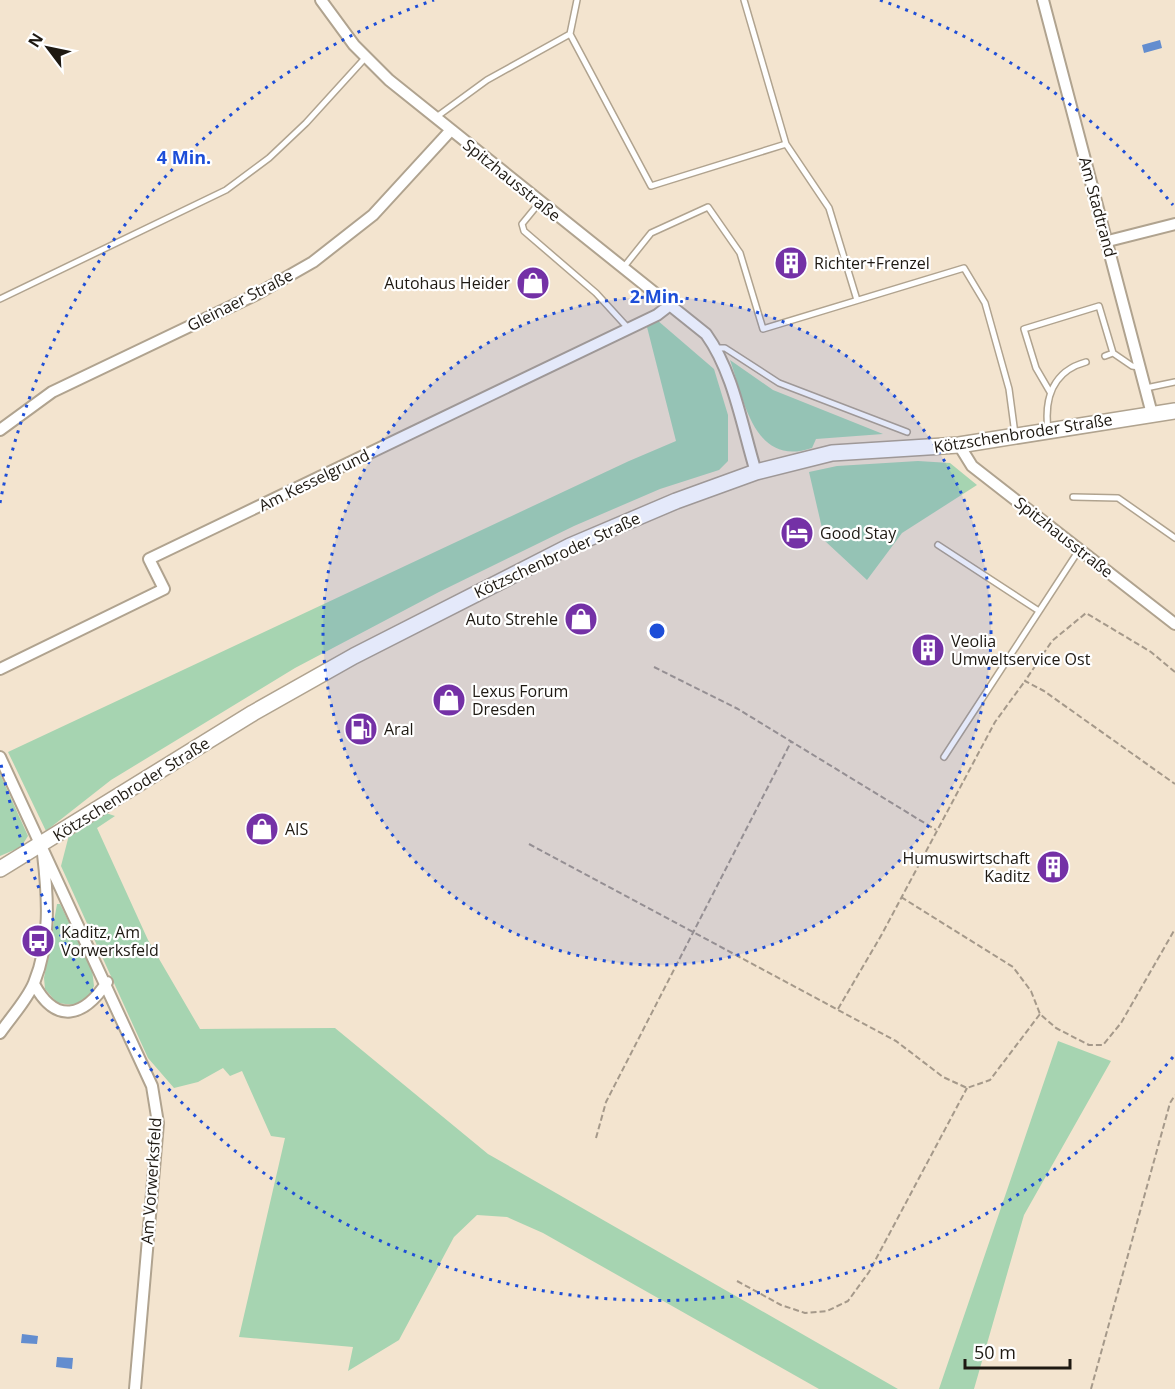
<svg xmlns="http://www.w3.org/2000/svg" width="1175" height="1389" font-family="'Open Sans',sans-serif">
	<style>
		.green { fill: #a6d4b1 }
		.water { fill: #638dcf }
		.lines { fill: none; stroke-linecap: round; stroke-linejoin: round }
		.lane-casing { stroke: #b0a38f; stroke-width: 8 }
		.street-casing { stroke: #b0a38f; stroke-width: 14 }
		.secondary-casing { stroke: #b0a38f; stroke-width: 18 }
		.path { stroke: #a5998a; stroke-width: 2; stroke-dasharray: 6 3; stroke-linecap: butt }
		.lane { stroke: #fff; stroke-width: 5 }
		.street { stroke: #fff; stroke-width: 10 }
		.secondary { stroke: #fff; stroke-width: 15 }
		.ring { fill: none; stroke: #1d4ed8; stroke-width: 3; stroke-dasharray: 3 6 }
		.labels { text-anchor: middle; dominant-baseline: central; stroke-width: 4.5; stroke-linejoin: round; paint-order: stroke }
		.street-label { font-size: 16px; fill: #1e1912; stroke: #fff }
		.poi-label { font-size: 16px; fill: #1e1912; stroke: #fff; text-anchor: start }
		.centre { fill: #1d4ed8; stroke: #fff; stroke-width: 3 }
		.ring-label { font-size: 18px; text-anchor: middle; font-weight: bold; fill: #1d4ed8; stroke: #fff; stroke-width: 4.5; stroke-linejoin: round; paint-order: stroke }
	</style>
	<rect width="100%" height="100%" fill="#f3e4cf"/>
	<path class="green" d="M 657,320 L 714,369 L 728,415 L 728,461 L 719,470 L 660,489 L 574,526 L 439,592 L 295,668 L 111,780 L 46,831 L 8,752 L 629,461 L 676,441 L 647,327 Z
		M 730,360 L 773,390 L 883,434 L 816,439 L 812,448 C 754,468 744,400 730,360 Z
		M 918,461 L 950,463 L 977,485 L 902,533 L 867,580 L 825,541 L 809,472 L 837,466 Z
		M 0,774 L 28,836 L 21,847 L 0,856 Z
		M 103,812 L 115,816 L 97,828 L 148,940 L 200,1029 L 335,1028 L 488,1154 L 898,1389 L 819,1389 L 543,1233 L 507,1217 L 477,1215 L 454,1237 L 399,1340 L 348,1371 L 353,1347 L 239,1337 L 285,1138 L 271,1136 L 242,1071 L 230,1076 L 223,1068 L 198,1082 L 174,1088 L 148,1058 L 61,866 L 69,835 Z
		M 57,904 L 60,904 L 92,969 L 94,986 L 89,996 L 74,1005 L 57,1003 L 45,989 L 44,978 Z
		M 1058,1041 L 1111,1061 L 1024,1215 L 974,1389 L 939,1389 Z"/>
	<path class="water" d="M 1160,40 L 1162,48 L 1144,53 L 1142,45 Z
		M 22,1334 L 38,1336 L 37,1344 L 21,1343 Z
		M 57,1357 L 73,1358 L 72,1369 L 56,1367 Z"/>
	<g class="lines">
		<g class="lane-casing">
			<path id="lane" d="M 570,34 L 651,186 L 786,144 L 744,0
				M 435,118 L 487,80 L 570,34 L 577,0
				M 786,144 L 829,208 L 857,300
				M 540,202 L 522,224 L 524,231 L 596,293 L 628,328
				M 623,268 L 651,233 L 708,207 L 740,253 L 763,329 L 964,268 L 985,303 L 1009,389 L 1015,434
				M 0,299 L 226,190 L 269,158 L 306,123 L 366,57
				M 715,348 L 725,348 L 779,383 L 907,432
				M 1105,356 L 1113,353 L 1132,366 L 1139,367
				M 1146,388 L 1175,382
				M 1050,392 L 1036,368 L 1024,329 L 1099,306 L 1113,353
				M 1048,430 C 1044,398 1053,371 1086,362
				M 1073,497 L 1118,498 L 1175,538
				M 938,545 L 1039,611
				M 944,757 L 1079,550"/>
		</g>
		<g class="street-casing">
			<path id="street" d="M 321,0 L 354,45 L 389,80 L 706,334 C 734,373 742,427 756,472
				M 1043,0 L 1152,414
				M 1108,241 L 1175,224
				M 0,430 L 52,392 L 257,294 L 313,262 L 373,215 L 451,130
				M 959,445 L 972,466 L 1175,624
				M 0,669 L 164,589 L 149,559 L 657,315 L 670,305
				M 0,757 L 152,1086 L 158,1123 L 135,1389
				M 34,984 C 56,1025 84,1017 107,982
				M 0,1033 C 11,1017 27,1000 34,983 C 51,941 48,897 43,854"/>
		</g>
		<g class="secondary-casing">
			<path id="secondary" d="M 0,869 L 253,713 L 354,656 L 570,546 L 676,501 L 756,472 L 832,453 L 959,445 L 1175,411"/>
		</g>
		<path class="path" d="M 654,667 L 738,709 L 936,830
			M 1175,672 L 1151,652 L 1086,613 L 1052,641 L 1025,681 L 1044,691 L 1175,784
			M 529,844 L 896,1041 L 943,1077 L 967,1088 L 990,1080 L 1040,1014
			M 901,897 L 1013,967 L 1031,991 L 1040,1014 L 1056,1028 L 1089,1045 L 1103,1045 L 1121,1023 L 1175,929
			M 838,1009 L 882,934 L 995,722 L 1025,681
			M 596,1138 L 606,1102 L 791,742
			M 737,1281 L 781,1305 L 805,1313 L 827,1311 L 848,1301 L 869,1272 L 967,1088
			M 1091,1389 L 1170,1103 L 1175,1095"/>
		<use href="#lane" class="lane"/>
		<use href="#street" class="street"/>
		<use href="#secondary" class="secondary"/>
	</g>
	<circle cx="657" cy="631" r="334" fill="#1d4ed8" fill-opacity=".12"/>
	<g class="ring">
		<circle cx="657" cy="631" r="334"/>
		<path d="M1173 1057A669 669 0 0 1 0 759M0 503A669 669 0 0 1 434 0M880 0A669 669 0 0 1 1173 205"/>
	</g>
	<defs>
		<g id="building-disc" transform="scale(1.725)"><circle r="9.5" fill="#7431a6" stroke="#fff"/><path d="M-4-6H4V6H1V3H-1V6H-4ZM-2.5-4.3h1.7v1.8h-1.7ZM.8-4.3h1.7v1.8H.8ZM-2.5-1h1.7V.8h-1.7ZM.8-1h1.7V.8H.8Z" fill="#fff"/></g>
		<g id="shop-disc" transform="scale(1.725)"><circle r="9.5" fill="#7431a6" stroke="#fff"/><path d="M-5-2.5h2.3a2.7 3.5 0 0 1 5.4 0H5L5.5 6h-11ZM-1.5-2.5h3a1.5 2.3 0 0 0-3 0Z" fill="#fff"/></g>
		<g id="hotel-disc" transform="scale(1.725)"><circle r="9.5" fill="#7431a6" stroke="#fff"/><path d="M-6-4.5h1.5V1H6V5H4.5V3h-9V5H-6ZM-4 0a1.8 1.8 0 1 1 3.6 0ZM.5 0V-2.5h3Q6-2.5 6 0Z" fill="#fff"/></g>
		<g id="fuel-disc" transform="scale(1.725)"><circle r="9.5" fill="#7431a6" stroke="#fff"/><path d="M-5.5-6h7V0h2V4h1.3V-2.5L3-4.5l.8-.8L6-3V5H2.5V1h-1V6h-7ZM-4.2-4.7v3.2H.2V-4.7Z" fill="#fff"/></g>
		<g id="bus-disc" transform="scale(1.725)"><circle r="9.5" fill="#7431a6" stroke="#fff"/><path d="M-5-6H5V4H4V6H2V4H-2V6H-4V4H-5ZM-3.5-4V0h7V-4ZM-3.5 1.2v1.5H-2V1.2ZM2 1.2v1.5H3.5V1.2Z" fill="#fff"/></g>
	</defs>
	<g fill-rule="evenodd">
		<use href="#building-disc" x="791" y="263"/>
		<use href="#shop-disc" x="533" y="283"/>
		<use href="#hotel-disc" x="797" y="533"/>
		<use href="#shop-disc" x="581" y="619"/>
		<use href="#building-disc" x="928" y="650"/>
		<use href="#shop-disc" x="449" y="700"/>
		<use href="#fuel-disc" x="361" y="729"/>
		<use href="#shop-disc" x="262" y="829"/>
		<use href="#building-disc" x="1053" y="867"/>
		<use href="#bus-disc" x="38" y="941"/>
	</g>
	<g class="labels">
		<g class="street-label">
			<text transform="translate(512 180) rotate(39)">Spitzhausstraße</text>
			<text transform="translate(1098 207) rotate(75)">Am Stadtrand</text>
			<text transform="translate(240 300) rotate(-27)">Gleinaer Straße</text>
			<text transform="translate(1023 433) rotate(-9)">Kötzschenbroder Straße</text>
			<text transform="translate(314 480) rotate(-26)">Am Kesselgrund</text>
			<text transform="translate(1064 537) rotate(38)">Spitzhausstraße</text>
			<text transform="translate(557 555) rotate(-25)">Kötzschenbroder Straße</text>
			<text transform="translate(131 789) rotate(-32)">Kötzschenbroder Straße</text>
			<text transform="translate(151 1181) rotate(-86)">Am Vorwerksfeld</text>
		</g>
		<g class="poi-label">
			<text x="814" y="263">Richter+Frenzel</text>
			<text x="510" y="283" text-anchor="end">Autohaus Heider</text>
			<text x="820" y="533">Good Stay</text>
			<text x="558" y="619" text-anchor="end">Auto Strehle</text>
			<text x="951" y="641">Veolia<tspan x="951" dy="18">Umweltservice Ost</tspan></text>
			<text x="472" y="691">Lexus Forum<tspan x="472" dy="18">Dresden</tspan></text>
			<text x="384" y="729">Aral</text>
			<text x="285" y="829">AIS</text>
			<text x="1030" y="858" text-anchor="end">Humuswirtschaft<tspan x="1030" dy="18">Kaditz</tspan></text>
			<text x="61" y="932">Kaditz, Am<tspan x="61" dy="18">Vorwerksfeld</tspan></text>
		</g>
	</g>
	<circle cx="657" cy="631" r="9" class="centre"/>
	<g class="ring-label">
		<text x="184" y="164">4 Min.</text>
		<text x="657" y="303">2 Min.</text>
	</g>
	<g transform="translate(48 48) rotate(302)" stroke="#ffffff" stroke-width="4.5" paint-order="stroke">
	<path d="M0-4.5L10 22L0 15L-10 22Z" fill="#1e1912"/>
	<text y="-9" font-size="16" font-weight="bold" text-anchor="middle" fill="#1e1912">N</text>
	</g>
	<path d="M965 1359v9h105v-9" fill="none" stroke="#1e1912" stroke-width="3"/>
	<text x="974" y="1359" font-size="18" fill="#1e1912" stroke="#ffffff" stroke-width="4.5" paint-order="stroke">50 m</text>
</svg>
